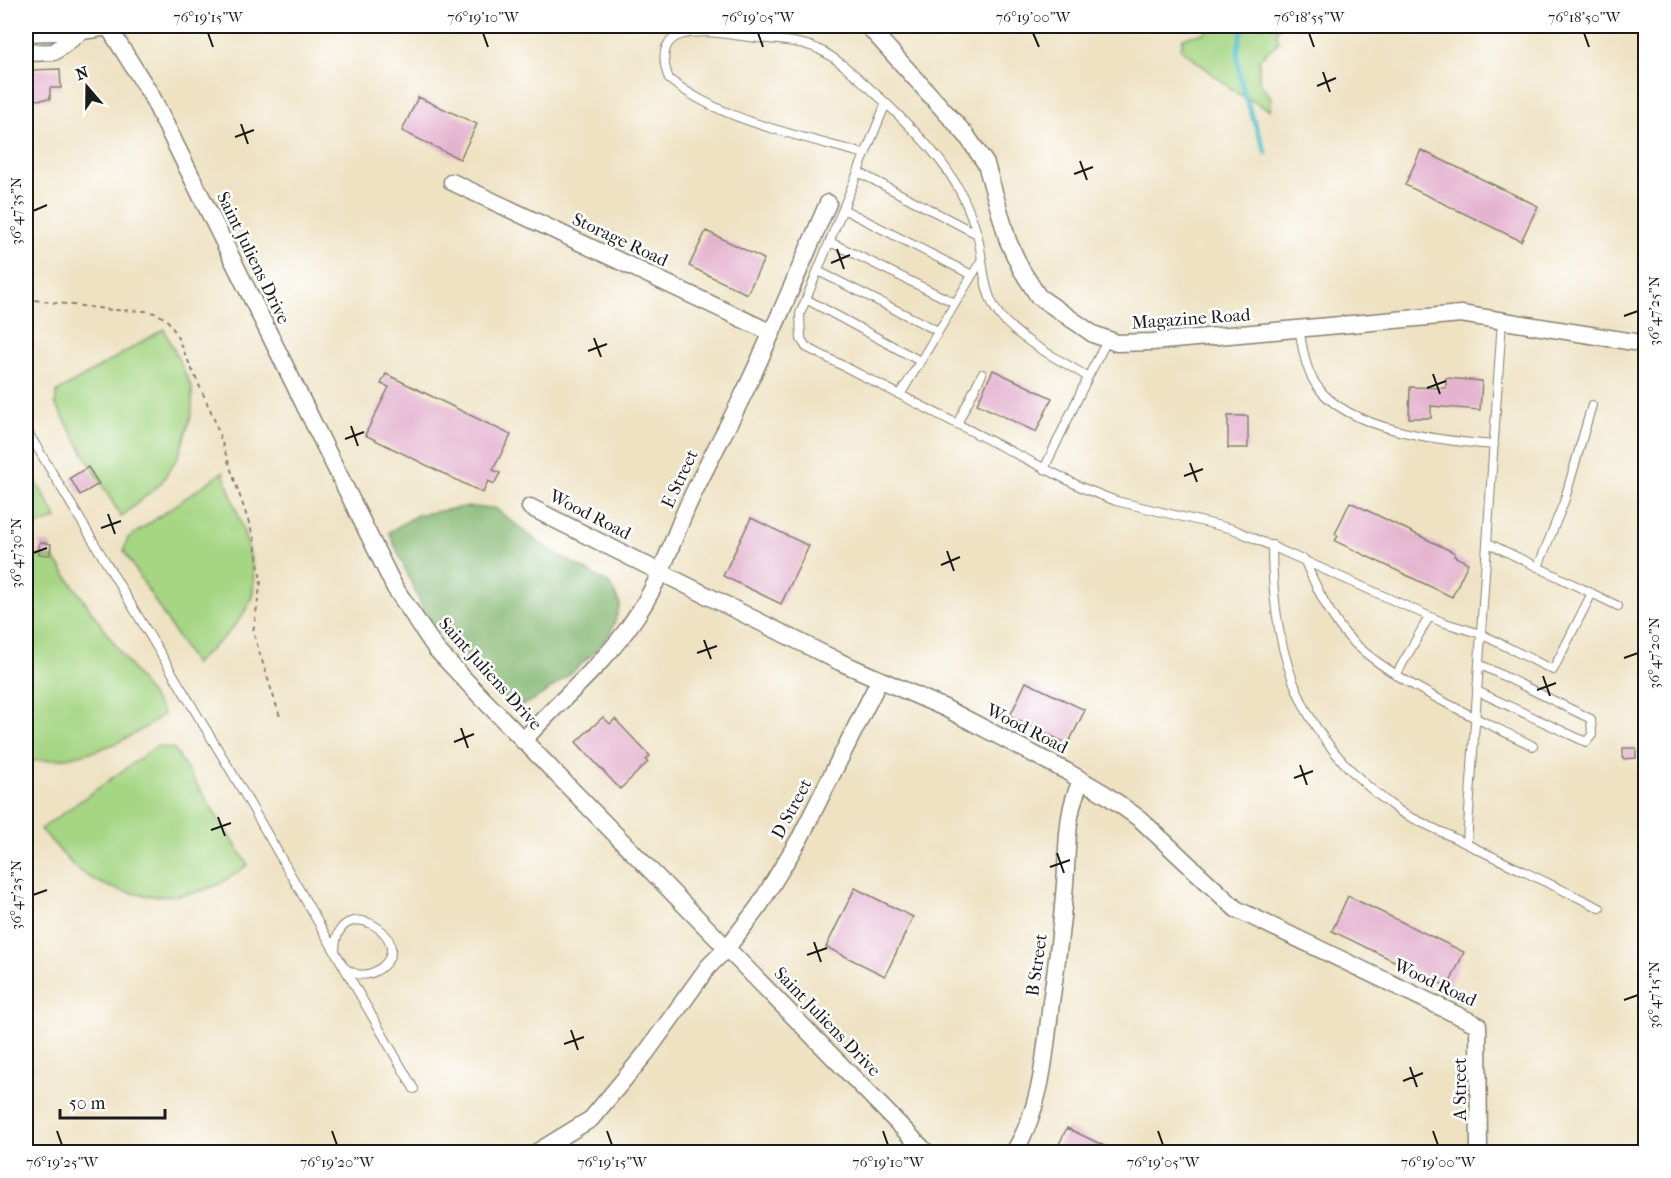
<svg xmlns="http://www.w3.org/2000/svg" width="1671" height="1178" font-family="'IM FELL French Canon',serif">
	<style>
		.green { fill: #a6d684; stroke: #617950; stroke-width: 1.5 }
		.forest { fill: #84b772; stroke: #506a47; stroke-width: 1.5 }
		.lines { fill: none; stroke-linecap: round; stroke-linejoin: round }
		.stream { stroke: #4fbcc8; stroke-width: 4.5 }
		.building { fill: #e4b3cf }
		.lane-casing { stroke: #857f70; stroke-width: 10 }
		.street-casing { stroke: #857f70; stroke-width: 19 }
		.path { stroke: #857f70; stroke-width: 2; stroke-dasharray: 4.5 4.5; stroke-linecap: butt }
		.lane { stroke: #fff; stroke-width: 8 }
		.street { stroke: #fff; stroke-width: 16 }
		.ticks { fill: none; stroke: #1c1c1c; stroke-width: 2 }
		.labels { text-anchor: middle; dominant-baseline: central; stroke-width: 5; stroke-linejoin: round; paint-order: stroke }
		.street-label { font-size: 18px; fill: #1c1c1c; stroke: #fff }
		.neatline { fill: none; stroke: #1c1c1c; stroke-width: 2 }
		.ticks-label { font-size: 15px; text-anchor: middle; fill: #1c1c1c }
	</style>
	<rect width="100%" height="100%" fill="#fff"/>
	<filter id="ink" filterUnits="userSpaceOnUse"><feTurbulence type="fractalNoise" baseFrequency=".0167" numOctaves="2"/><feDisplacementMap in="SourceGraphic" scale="12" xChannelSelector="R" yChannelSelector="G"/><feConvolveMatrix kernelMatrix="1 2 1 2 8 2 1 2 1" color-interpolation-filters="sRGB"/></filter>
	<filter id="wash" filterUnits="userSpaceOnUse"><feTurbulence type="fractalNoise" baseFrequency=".008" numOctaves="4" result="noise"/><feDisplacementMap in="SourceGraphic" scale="24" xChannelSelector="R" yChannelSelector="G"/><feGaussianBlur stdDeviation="1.35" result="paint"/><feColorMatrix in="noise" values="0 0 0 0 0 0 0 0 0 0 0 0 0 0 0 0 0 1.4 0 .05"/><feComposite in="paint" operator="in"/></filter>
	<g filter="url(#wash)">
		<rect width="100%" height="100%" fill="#eee2c3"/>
		<path class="green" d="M 1210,26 L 1280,26 L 1276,32 L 1279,42 L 1259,59 L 1259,82 L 1272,99 L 1270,110 L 1237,93 L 1181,49 L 1183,38 L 1205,33 Z
			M 164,329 L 192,388 L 192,413 L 179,455 L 161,483 L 121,517 L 55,403 L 57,392 Z
			M 26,464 L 57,518 L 26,530 Z
			M 223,472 C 233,504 264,572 250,602 C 238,628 215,645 194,664 L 124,551 L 127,539 Z
			M 28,555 L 54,558 L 164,714 C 123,747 78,761 26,761 L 26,557 Z
			M 157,746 L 174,749 L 248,865 C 239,871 230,878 221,883 C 176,905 114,899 75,867 C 63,856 52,841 41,829 Z"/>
		<path class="forest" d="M 464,507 L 495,508 L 543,546 L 610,584 L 620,604 C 617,613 615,623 611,631 C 597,654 547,696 522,705 L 505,699 L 426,616 L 389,532 L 417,515 Z"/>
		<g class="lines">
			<path class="stream" d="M 1245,26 C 1224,60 1254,118 1266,153"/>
		</g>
		<g id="blocks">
			<path class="building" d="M 60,69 L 61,88 L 50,88 L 50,99 L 32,100 L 31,70 Z
				M 418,97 L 477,124 L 460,159 L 402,131 Z
				M 1421,150 L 1538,206 L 1521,241 L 1405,185 Z
				M 706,231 L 764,259 L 747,294 L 689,266 Z
				M 993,370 L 1052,398 L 1036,432 L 977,404 Z
				M 386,374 L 511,435 L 493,470 L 500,473 L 494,484 L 488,481 L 483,493 L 365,435 L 389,387 L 381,384 Z
				M 1446,378 L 1482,381 L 1480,410 L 1431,406 L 1431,418 L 1409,418 L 1410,387 L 1446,388 Z
				M 1228,416 L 1248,416 L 1248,448 L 1228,448 Z
				M 88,467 L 99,484 L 80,495 L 70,478 Z
				M 1350,502 L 1455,553 L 1454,556 L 1468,563 L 1452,597 L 1335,541 L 1338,536 L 1335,534 Z
				M 751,518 L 809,546 L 781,604 L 723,576 Z
				M 40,542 L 51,544 L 50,555 L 38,554 Z
				M 1026,682 L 1085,710 L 1068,744 L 1010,716 Z
				M 603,717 L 610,724 L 615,719 L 650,756 L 646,760 L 648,762 L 620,789 L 576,742 Z
				M 1623,748 L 1636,748 L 1636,758 L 1623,759 Z
				M 855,888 L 913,917 L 885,976 L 826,947 Z
				M 1348,896 L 1464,952 L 1448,987 L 1332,931 Z
				M 1067,1128 L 1117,1152 L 1055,1152 Z"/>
		</g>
	</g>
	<g filter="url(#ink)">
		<use href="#blocks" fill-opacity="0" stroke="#857f70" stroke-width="1.5"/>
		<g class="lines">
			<g class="lane-casing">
				<path id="lane" d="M 865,154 C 801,136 723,122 669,79 C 646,17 714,33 750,37 C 772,40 798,40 818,49 C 843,61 865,85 886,103
					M 858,172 L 977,234
					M 843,209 L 972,275
					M 830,242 L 955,303
					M 818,271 L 938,331
					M 806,299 L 920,361
					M 1299,329 C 1303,348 1305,370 1317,386 C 1349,431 1444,441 1494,445
					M 1108,339 L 1088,377 C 1059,359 1024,343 1001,317 C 981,293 985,262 977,234 C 961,176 928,144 886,103 L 800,314 L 801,339 L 806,347 L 1083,488 L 1116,501 L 1233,529 L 1442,622 L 1481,634 L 1553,670 L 1592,593
					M 900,395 L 982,259
					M 957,424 L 982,374
					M 26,429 L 234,776 L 414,1089
					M 1044,469 L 1088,377
					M 1488,543 L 1618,606
					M 1272,545 C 1272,664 1304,746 1404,814 L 1600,908
					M 1304,559 C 1314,583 1325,606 1340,627 C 1375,675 1480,719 1533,746
					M 1538,567 L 1564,502 L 1592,405
					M 1396,675 L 1429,617
					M 1477,691 L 1586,742 L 1592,735 L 1591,719 L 1479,664
					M 1467,842 L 1502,320
					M 335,952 C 335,885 426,942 376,971 C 365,977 354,975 345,968"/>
			</g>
			<g class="street-casing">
				<path id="street" d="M 868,26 L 966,135 L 986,164 L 1008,241 L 1021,269 L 1038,296 L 1093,334 L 1117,343 L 1152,342 L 1461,314 L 1646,344
					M 109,28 L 151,95 L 395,588 L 436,649 L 482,698 L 926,1152
					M 26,33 L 82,31 L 116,26
					M 26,53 L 54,52 L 82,31
					M 452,182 L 772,333
					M 530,507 L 840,662 L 945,708 L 1066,771 L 1105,794 L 1140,819 L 1236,909 L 1478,1025 L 1479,1152
					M 523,741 C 559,700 602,667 633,621 C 660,583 669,548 687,507 C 705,467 727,429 746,389 C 775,328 801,265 828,203
					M 537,1152 L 591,1119 L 646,1053 L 708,967 L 727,948 L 759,906 L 800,838 L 879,681
					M 1014,1152 C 1042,1107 1045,1054 1051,1002 C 1057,963 1062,923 1065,884 C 1068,850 1065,810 1082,780"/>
			</g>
			<path class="path" d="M 26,299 L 113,310 L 146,311 L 158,314 L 168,321 L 175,332 L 213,416 L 254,538 L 261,581 L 253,632 L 280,717"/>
			<use href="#lane" class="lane"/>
			<use href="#street" class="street"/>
		</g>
	</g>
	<path class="ticks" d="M 208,33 L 213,47M 483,33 L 488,47M 758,33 L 763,47M 1033,33 L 1039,47M 1309,33 L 1314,47M 1584,33 L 1589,47M 1323,72 L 1330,92M 1317,86 L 1336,78M 241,124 L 248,144M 235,137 L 254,130M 1080,161 L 1087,180M 1074,174 L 1093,167M 33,211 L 47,205M 837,249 L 844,269M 831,263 L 850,255M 1624,316 L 1638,311M 594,338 L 601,357M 588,351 L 607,344M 1433,374 L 1440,394M 1427,388 L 1446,381M 351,426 L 358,446M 345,439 L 364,432M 1190,463 L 1197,482M 1184,476 L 1203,469M 108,514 L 115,534M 101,528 L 121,521M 947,551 L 954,571M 33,553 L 47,548M 941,565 L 960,557M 704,640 L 711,659M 697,653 L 717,646M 1624,658 L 1638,653M 1543,676 L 1550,696M 1537,690 L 1556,683M 461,728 L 468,748M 454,742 L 474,734M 1300,765 L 1307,785M 1294,778 L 1313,771M 218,817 L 225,836M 211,830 L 231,823M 1057,853 L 1064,873M 1050,867 L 1070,860M 33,895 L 47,890M 814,942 L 821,962M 807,955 L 827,948M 1624,1000 L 1638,995M 571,1030 L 578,1050M 564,1044 L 584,1037M 1410,1067 L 1417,1087M 1403,1081 L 1423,1073M 57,1131 L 62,1145M 332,1131 L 337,1145M 607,1131 L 612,1145M 883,1131 L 888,1145M 1158,1131 L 1163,1145M 1433,1131 L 1438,1145"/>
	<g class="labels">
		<g class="street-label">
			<text transform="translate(620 240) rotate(25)">Storage Road</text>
			<text transform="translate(253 258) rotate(64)">Saint Juliens Drive</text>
			<text transform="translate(1191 319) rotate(-4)">Magazine Road</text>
			<text transform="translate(680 479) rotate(-65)">E Street</text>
			<text transform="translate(590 515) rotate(27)">Wood Road</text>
			<text transform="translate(490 674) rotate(48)">Saint Juliens Drive</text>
			<text transform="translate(1027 729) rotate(27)">Wood Road</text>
			<text transform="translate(792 809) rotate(-62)">D Street</text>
			<text transform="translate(1037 965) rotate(-82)">B Street</text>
			<text transform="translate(1435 983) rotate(25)">Wood Road</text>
			<text transform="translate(827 1022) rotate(46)">Saint Juliens Drive</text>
			<text transform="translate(1460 1089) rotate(-90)">A Street</text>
		</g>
	</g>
	<rect width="1671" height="1178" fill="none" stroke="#fff" stroke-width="66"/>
	<g transform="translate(87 87) rotate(340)" stroke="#ffffff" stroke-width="4.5" paint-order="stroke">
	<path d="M0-4.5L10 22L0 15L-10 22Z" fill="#1c1c1c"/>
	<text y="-9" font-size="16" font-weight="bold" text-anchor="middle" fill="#1c1c1c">N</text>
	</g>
	<path d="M60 1109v9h105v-9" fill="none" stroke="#1c1c1c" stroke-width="3"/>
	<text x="69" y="1109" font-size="18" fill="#1c1c1c" stroke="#ffffff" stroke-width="4.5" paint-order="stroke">50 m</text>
	<rect x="33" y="33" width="1605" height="1112" class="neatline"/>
	<g class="ticks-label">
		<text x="208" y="22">76°19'15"W</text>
		<text x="483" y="22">76°19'10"W</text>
		<text x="758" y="22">76°19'05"W</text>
		<text x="1033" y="22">76°19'00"W</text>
		<text x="1309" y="22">76°18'55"W</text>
		<text x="1584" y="22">76°18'50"W</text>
		<text transform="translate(16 211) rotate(-90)" y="5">36°47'35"N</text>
		<text transform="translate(1654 311) rotate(-90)" y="5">36°47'25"N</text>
		<text transform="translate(16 553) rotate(-90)" y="5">36°47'30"N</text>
		<text transform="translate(1654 653) rotate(-90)" y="5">36°47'20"N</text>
		<text transform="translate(16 895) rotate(-90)" y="5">36°47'25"N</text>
		<text transform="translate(1654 995) rotate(-90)" y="5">36°47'15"N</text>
		<text x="62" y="1167">76°19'25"W</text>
		<text x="337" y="1167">76°19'20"W</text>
		<text x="612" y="1167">76°19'15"W</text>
		<text x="888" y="1167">76°19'10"W</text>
		<text x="1163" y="1167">76°19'05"W</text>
		<text x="1438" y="1167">76°19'00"W</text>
	</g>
</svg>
